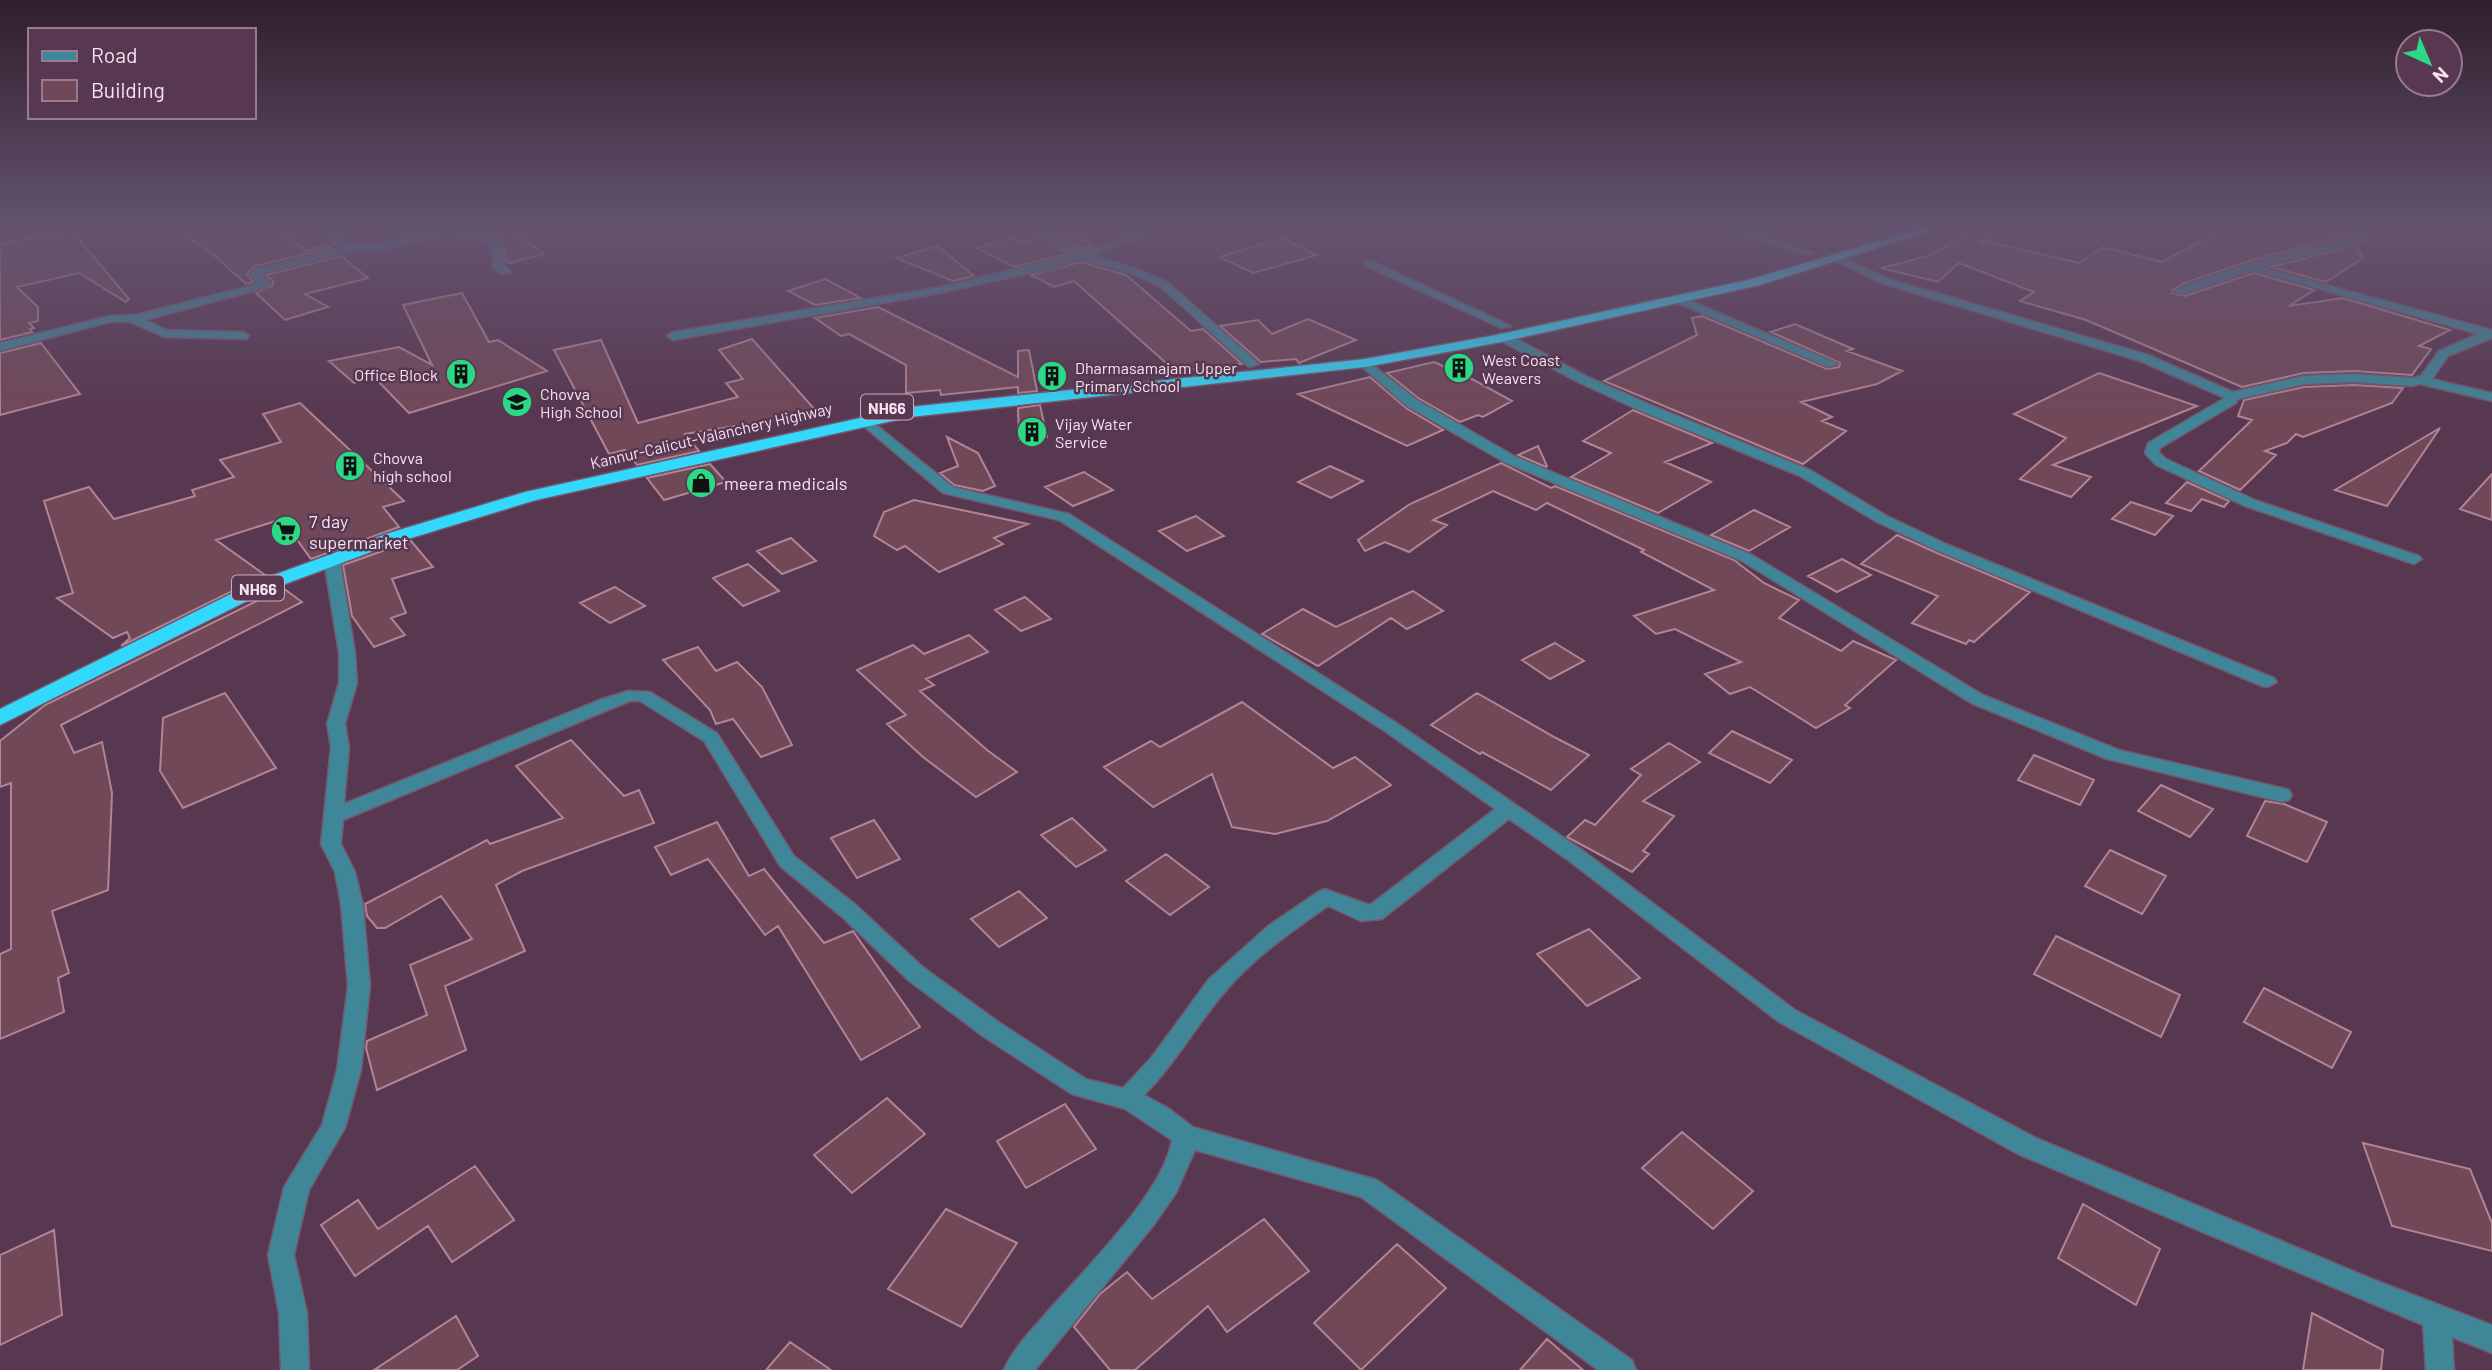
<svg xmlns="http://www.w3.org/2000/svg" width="2492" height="1370" font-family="Barlow,sans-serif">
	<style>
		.building { fill: #714858; stroke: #b28494; stroke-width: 2 }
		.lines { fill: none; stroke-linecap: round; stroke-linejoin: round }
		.minor-casing { stroke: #75566d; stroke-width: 3 }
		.highway-casing { stroke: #75566d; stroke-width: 3 }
		.minor { fill: #3e8698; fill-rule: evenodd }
		.highway { fill: #33d9fc; fill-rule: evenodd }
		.labels { text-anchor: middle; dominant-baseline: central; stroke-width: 5; stroke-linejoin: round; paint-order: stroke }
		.far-poi-label { font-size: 16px; fill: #f7e2f1; stroke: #583750; text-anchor: start }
		.shield { fill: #583750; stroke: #c7afc1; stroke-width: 2 }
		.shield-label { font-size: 16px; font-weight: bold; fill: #f7e2f1 }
		.far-street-label { font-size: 16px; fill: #f7e2f1; stroke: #583750 }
		.poi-label { font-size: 18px; fill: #f7e2f1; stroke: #583750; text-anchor: start }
	</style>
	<rect width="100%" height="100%" fill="#583750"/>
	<path class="building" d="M 175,229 L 280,229 L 306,251 L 327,245 L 330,248 L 255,266 L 247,274 L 253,282 L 246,284 L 215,256 Z
		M 472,229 L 511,229 L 544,254 L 510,263 L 506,261 L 506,255 L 498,238 Z
		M 1067,229 L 1073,229 L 1093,246 L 1082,249 L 1057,232 Z
		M 1975,229 L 1995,229 L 1979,244 L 1985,241 L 2079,263 L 2103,247 L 2162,262 L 2224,229 L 2351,229 L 2353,234 L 2253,260 L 2185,283 L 2173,290 L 2172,293 L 2185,296 L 2254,273 L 2314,290 L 2289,306 L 2343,298 L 2450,330 L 2419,346 L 2431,349 L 2412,375 L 2354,371 L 2304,373 L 2242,387 L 2086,320 L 2020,301 L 2034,292 L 1959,263 L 1938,282 L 1881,268 L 1928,256 Z
		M 71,230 L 129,299 L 126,302 L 79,273 L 17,287 L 38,307 L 38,321 L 29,323 L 34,328 L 30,329 L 32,332 L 0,340 L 0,244 Z
		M 1012,237 L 1024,243 L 1042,237 L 1067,254 L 1014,267 L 977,248 Z
		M 1282,238 L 1317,255 L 1253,273 L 1219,257 Z
		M 2357,245 L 2363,258 L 2326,282 L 2271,267 Z
		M 938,246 L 974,276 L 953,281 L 896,258 Z
		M 341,256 L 368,278 L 305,294 L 328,307 L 285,320 L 256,293 L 273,285 L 273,281 L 266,275 Z
		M 1081,262 L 1126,275 L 1191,331 L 1203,329 L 1242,364 L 1175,371 L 1074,281 L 1054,287 L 1031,275 Z
		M 825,279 L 850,292 L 860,298 L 815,305 L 788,291 Z
		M 462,293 L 489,342 L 498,340 L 547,371 L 409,413 L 374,377 L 354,383 L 329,361 L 399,347 L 432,365 L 403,305 Z
		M 878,307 L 1018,377 L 1018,351 L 1029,350 L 1037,391 L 1018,393 L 1018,387 L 941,395 L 940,390 L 906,393 L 906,365 L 849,334 L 841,336 L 815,318 Z
		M 1702,316 L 1827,369 L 1839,367 L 1840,363 L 1771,332 L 1795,324 L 1853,349 L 1847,351 L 1902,371 L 1877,384 L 1801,402 L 1832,417 L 1822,421 L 1846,431 L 1803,464 L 1604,381 L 1697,335 L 1692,318 Z
		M 1308,319 L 1356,340 L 1299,363 L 1296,359 L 1261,362 L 1220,326 L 1258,320 L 1272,334 Z
		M 752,339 L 818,413 L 685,434 L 699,451 L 637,465 L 625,450 L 609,454 L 554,350 L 601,340 L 638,423 L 738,397 L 726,383 L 743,379 L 719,350 Z
		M 41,343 L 80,394 L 0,415 L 0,353 Z
		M 1434,362 L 1472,379 L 1512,401 L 1483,417 L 1478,415 L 1460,422 L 1418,398 L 1387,373 Z
		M 2099,373 L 2197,406 L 2053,465 L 2091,477 L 2071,497 L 2020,479 L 2066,438 L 2014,414 Z
		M 1370,377 L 1406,408 L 1443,430 L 1407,446 L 1298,394 Z
		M 2354,385 L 2403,388 L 2392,403 L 2303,437 L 2296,434 L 2287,443 L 2265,451 L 2276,455 L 2240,490 L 2199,471 L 2252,420 L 2238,416 L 2244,400 L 2304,387 Z
		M 300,403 L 404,501 L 383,507 L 399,527 L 311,559 L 282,519 L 216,540 L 265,575 L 121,646 L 130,638 L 127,632 L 113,638 L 57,598 L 73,593 L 44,501 L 89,487 L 114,519 L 195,496 L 192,490 L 234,477 L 220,460 L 281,442 L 263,414 Z
		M 1040,405 L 1047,437 L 1019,440 L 1018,408 Z
		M 1633,410 L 1712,443 L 1665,462 L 1711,482 L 1658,513 L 1571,477 L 1611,453 L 1583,441 Z
		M 2440,428 L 2387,506 L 2335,490 Z
		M 947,437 L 978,453 L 995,486 L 983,491 L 954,485 L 940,473 L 958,466 Z
		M 1538,446 L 1547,466 L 1546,467 L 1518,455 Z
		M 1501,463 L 1551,488 L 1555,486 L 1734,560 L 1764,583 L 1799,600 L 1779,618 L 1841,651 L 1853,641 L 1896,660 L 1845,705 L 1850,708 L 1816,728 L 1750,687 L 1730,694 L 1705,674 L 1741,662 L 1675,629 L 1656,634 L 1634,616 L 1714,590 L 1641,552 L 1644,550 L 1547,503 L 1536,510 L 1493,491 L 1433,520 L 1447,525 L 1409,552 L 1385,542 L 1365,551 L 1358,540 L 1410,504 Z
		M 710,464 L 726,482 L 664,500 L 647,478 Z
		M 1330,466 L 1363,481 L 1331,498 L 1298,482 Z
		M 1084,472 L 1113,490 L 1073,506 L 1045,487 Z
		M 2492,474 L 2492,520 L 2460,509 Z
		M 2187,482 L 2229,501 L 2224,507 L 2202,499 L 2191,511 L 2166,503 Z
		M 914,500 L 1028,524 L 994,538 L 1003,544 L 939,572 L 905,546 L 897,550 L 874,536 L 884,512 Z
		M 2131,502 L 2173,516 L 2155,535 L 2112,519 Z
		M 1754,510 L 1790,527 L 1749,551 L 1711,535 Z
		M 1196,516 L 1224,536 L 1187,551 L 1159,531 Z
		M 1897,535 L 1935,552 L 2030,592 L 1974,642 L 1969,640 L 1966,644 L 1912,623 L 1938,596 L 1861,564 Z
		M 791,538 L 816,561 L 782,574 L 757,551 Z
		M 411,541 L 433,567 L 392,579 L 406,613 L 391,618 L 405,635 L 374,647 L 352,616 L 343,565 Z
		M 1842,559 L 1871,575 L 1837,592 L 1808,576 Z
		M 748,564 L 779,591 L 743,606 L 713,578 Z
		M 615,587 L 645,606 L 610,623 L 580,603 Z
		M 283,588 L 302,602 L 61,725 L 74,753 L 102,742 L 112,793 L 108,890 L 52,911 L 69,973 L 58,978 L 64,1012 L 0,1039 L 0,954 L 11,949 L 11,783 L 0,787 L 0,741 L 45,705 Z
		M 1413,591 L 1443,611 L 1407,629 L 1391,618 L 1318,666 L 1262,634 L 1303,609 L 1336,627 Z
		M 1025,597 L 1051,619 L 1021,631 L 995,610 Z
		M 969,635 L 988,652 L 926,679 L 934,685 L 920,691 L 987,750 L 1017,772 L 976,797 L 923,757 L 887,724 L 906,715 L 857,670 L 913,645 L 924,654 Z
		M 1555,643 L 1584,661 L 1550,679 L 1522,660 Z
		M 698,647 L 716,671 L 737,662 L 762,687 L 792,745 L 761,757 L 733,719 L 716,724 L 710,710 L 663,660 Z
		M 225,693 L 276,768 L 183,808 L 160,771 L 163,718 Z
		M 1477,693 L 1556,738 L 1589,755 L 1551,790 L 1482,752 L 1480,754 L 1431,725 Z
		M 1242,702 L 1333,768 L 1355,757 L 1391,785 L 1327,821 L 1275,834 L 1232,827 L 1212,774 L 1153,807 L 1104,767 L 1151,741 L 1160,747 Z
		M 1732,731 L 1757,743 L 1792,760 L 1770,783 L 1709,753 Z
		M 571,740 L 624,796 L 639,790 L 654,823 L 522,871 L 496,885 L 525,951 L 445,986 L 466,1050 L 377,1090 L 366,1048 L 367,1041 L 427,1015 L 410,965 L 472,939 L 441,896 L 385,928 L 377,928 L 367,916 L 365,904 L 487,840 L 490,844 L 563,818 L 516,766 Z
		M 1669,743 L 1700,762 L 1643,801 L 1674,816 L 1643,851 L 1649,854 L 1632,872 L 1567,837 L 1585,820 L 1595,825 L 1641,775 L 1631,769 Z
		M 2034,755 L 2094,780 L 2080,805 L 2018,780 Z
		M 2161,785 L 2213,809 L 2190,837 L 2138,811 Z
		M 2265,801 L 2284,804 L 2327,822 L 2307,862 L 2247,836 Z
		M 1072,818 L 1106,850 L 1076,867 L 1041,835 Z
		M 874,820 L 900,859 L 857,878 L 831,838 Z
		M 717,822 L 749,876 L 764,869 L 824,943 L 853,931 L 920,1027 L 861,1060 L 778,926 L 765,935 L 708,859 L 671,875 L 655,847 Z
		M 2110,850 L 2166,876 L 2142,914 L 2085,886 Z
		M 1166,854 L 1209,887 L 1170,915 L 1126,881 Z
		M 1019,891 L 1047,918 L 999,947 L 971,919 Z
		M 1589,929 L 1640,978 L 1587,1006 L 1537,954 Z
		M 2056,936 L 2180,995 L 2161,1037 L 2034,974 Z
		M 2264,988 L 2351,1032 L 2332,1068 L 2244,1022 Z
		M 887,1098 L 925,1134 L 852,1193 L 814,1155 Z
		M 1065,1104 L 1096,1149 L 1026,1188 L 997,1141 Z
		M 1682,1132 L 1753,1191 L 1713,1229 L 1642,1168 Z
		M 2363,1143 L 2470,1169 L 2492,1223 L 2492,1251 L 2392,1226 Z
		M 475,1166 L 514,1220 L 452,1262 L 428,1226 L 355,1276 L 321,1225 L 358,1200 L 378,1229 Z
		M 2083,1204 L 2160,1249 L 2136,1305 L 2058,1258 Z
		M 946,1209 L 1017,1243 L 961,1327 L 888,1289 Z
		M 1264,1219 L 1309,1271 L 1227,1332 L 1208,1306 L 1135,1370 L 1110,1370 L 1074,1327 L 1100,1294 L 1127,1272 L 1152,1299 Z
		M 54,1230 L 62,1315 L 0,1345 L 0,1255 Z
		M 1397,1244 L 1446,1288 L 1361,1370 L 1314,1323 Z
		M 2312,1313 L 2383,1350 L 2381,1370 L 2303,1370 Z
		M 456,1316 L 478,1356 L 457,1370 L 374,1370 Z
		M 1547,1339 L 1583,1370 L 1520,1370 Z
		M 790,1342 L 831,1370 L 766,1370 Z"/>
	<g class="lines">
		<g class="minor-casing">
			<path id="minor" d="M 334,229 L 344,229 L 347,235 L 342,241 C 376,253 404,233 437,229 C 459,226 476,232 496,239 L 504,256 L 503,264 L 511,272 L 502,274 L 493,267 L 494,256 L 488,243 L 450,233 L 379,251 L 352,251 L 264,273 L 261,275 L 271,283 L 265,288 L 145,320 L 167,330 L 243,332 L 249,336 L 247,339 L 165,337 L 130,322 L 109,322 L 0,351 L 0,343 L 109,316 L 135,315 L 257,284 L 250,274 L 256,269 L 341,248 L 334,245 L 331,239 L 336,234 Z
				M 1025,229 L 1051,231 L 1082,252 L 1149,229 L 1163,229 L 1092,255 L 1138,269 L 1169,283 L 1259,364 L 1249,367 L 1161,287 L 1130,273 L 1081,259 L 1057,267 L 940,293 L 673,340 L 667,336 L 673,332 L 940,287 L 1073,255 L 1043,235 Z
				M 1720,229 L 1735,229 L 1815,253 L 1806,255 Z
				M 2357,229 L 2367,229 L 2366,240 L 2264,266 L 2264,268 L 2492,330 L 2492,338 L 2448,356 L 2432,379 L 2492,393 L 2492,401 L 2420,384 L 2412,386 L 2354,382 L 2304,384 L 2238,399 L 2236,403 L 2160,448 L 2159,452 L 2166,459 L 2255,500 L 2419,556 L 2422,559 L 2414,564 L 2245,506 L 2156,465 L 2145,453 L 2148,443 L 2225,398 L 2140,361 L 1881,283 L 1832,259 L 1841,257 L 1889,279 L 2148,355 L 2233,392 L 2304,376 L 2354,374 L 2412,378 L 2421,376 L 2439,351 L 2478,334 L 2254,270 L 2184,294 L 2174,292 L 2186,285 L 2254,262 L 2357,236 Z
				M 1364,261 L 1372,261 L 1511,326 L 1501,328 L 1364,265 Z
				M 1676,298 L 1684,298 L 1838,364 L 1828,367 L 1676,302 Z
				M 1499,334 L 1507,334 L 1588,377 L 1651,405 L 1810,470 L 1887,516 L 1946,544 L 2274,678 L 2277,682 L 2268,687 L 2262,686 L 1936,550 L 1877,522 L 1800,476 L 1641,411 L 1580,383 L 1499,340 Z
				M 1365,359 L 1417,400 L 1516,457 L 1752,555 L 1983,695 L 2119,750 L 2282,788 L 2289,790 L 2292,795 L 2289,800 L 2282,802 L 2107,759 L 1971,703 L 1742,561 L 1506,463 L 1407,406 L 1361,366 L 1359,363 Z
				M 865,416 L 953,487 L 1069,514 L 1398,724 L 1582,850 L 1795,1010 L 2036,1138 L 2372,1279 L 2492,1325 L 2492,1353 L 2452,1337 L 2454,1370 L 2426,1370 L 2423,1325 L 2018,1154 L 1779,1022 L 1568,860 L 1509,819 L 1382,919 L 1361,921 L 1328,906 C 1292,931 1252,959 1224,993 C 1196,1026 1175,1064 1144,1095 L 1168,1108 L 1193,1127 L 1377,1180 L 1632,1360 L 1636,1370 L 1598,1370 L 1361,1197 L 1195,1150 L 1176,1193 L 1153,1226 L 1035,1370 L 1004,1370 C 1012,1350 1028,1334 1042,1318 C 1079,1274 1163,1195 1172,1140 L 1125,1109 L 1072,1094 L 984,1037 L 908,980 L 842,917 L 780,866 L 704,741 L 640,701 L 630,701 L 343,820 L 341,844 L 355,872 L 363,905 L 370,986 L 361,1070 L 345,1128 L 309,1190 L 294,1255 L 307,1313 L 309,1370 L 281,1370 L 279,1313 L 268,1255 L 284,1187 L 322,1125 L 337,1070 L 348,986 L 341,905 L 335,872 L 321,844 L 331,747 L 327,724 L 339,683 L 339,653 L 324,561 L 327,558 L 332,556 L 340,561 L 355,653 L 357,683 L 345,724 L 349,747 L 344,804 L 602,699 L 628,691 L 650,692 L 717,733 L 794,856 L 856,905 L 924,968 L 1000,1023 L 1086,1079 L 1123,1088 L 1151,1058 L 1209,979 L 1268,926 L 1318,892 L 1325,889 L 1370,905 L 1495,809 L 1386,732 L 1059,520 L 943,493 L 860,423 L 860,417 Z"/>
		</g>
		<g class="highway-casing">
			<path id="highway" d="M 1919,229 L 1937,229 L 1760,285 L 1496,343 L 1365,367 L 910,417 L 536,500 L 398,542 L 269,590 L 0,725 L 0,709 L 255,582 L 386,534 L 525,492 L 910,407 L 1365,359 L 1496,335 L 1752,279 Z"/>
		</g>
		<use href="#minor" class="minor"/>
		<use href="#highway" class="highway"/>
	</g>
	<linearGradient id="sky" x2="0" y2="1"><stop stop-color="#301e2c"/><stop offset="0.54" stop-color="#64536f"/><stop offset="1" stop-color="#64536f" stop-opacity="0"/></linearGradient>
	<rect width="2492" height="421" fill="url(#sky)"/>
	<defs>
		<g id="building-disc" transform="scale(1.575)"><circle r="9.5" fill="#2ad885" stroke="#583750"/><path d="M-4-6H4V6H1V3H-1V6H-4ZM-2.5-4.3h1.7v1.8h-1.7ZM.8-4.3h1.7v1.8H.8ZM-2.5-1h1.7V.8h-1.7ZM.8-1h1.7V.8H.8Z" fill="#111"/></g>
		<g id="school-disc" transform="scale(1.575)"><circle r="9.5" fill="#2ad885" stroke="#583750"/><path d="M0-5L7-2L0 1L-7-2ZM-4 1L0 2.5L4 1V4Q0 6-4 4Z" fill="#111"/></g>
		<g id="shop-disc" transform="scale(1.575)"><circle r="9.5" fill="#2ad885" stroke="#583750"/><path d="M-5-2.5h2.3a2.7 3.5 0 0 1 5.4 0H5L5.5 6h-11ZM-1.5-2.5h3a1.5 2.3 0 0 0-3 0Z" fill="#111"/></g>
		<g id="supermarket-disc" transform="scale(1.575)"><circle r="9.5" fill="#2ad885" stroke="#583750"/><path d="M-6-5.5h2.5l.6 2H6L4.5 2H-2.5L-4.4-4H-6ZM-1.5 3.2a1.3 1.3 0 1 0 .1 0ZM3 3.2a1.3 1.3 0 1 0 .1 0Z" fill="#111"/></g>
	</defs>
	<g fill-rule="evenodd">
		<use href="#building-disc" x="1459" y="368"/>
		<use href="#building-disc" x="461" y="374"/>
		<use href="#building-disc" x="1052" y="376"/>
		<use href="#school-disc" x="517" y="402"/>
		<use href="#building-disc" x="1032" y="432"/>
		<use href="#building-disc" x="350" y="466"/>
		<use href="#shop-disc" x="701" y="483"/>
		<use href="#supermarket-disc" x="286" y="531"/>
	</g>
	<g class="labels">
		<g class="far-poi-label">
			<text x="1482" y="359">West Coast<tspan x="1482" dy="18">Weavers</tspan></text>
			<text x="1075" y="367">Dharmasamajam Upper<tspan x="1075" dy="18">Primary School</tspan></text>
			<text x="438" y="374" text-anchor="end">Office Block</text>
			<text x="540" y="393">Chovva<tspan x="540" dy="18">High School</tspan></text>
			<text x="1055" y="423">Vijay Water<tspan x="1055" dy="18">Service</tspan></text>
			<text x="373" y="457">Chovva<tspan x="373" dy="18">high school</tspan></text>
		</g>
		<g class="shield">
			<rect x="861" y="394.5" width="52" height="25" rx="5"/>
			<rect x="232" y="575.5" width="52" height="25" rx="5"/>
		</g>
		<g class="shield-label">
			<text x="887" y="407">NH66</text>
			<text x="258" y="588">NH66</text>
		</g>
		<g class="far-street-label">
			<text transform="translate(711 435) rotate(-13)">Kannur-Calicut-Valanchery Highway</text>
		</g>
		<g class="poi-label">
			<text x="724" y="483">meera medicals</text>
			<text x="309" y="521">7 day<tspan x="309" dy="21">supermarket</tspan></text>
		</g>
	</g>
	<rect x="28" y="28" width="228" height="91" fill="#583750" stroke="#987b90" stroke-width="2"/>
	<rect x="42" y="51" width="35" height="10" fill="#3e8698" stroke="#987b90" stroke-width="2"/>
	<text x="91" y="63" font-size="21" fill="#f7e2f1">Road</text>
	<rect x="42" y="80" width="35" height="21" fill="#714858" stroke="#987b90" stroke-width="2"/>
	<text x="91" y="98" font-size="21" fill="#f7e2f1">Building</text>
	<g transform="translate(2429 63) rotate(136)"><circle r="33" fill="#583750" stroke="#987b90" stroke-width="2"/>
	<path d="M0-5L12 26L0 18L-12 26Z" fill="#2ad885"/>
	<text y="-10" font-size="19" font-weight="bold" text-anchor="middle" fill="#f7e2f1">N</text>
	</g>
</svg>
